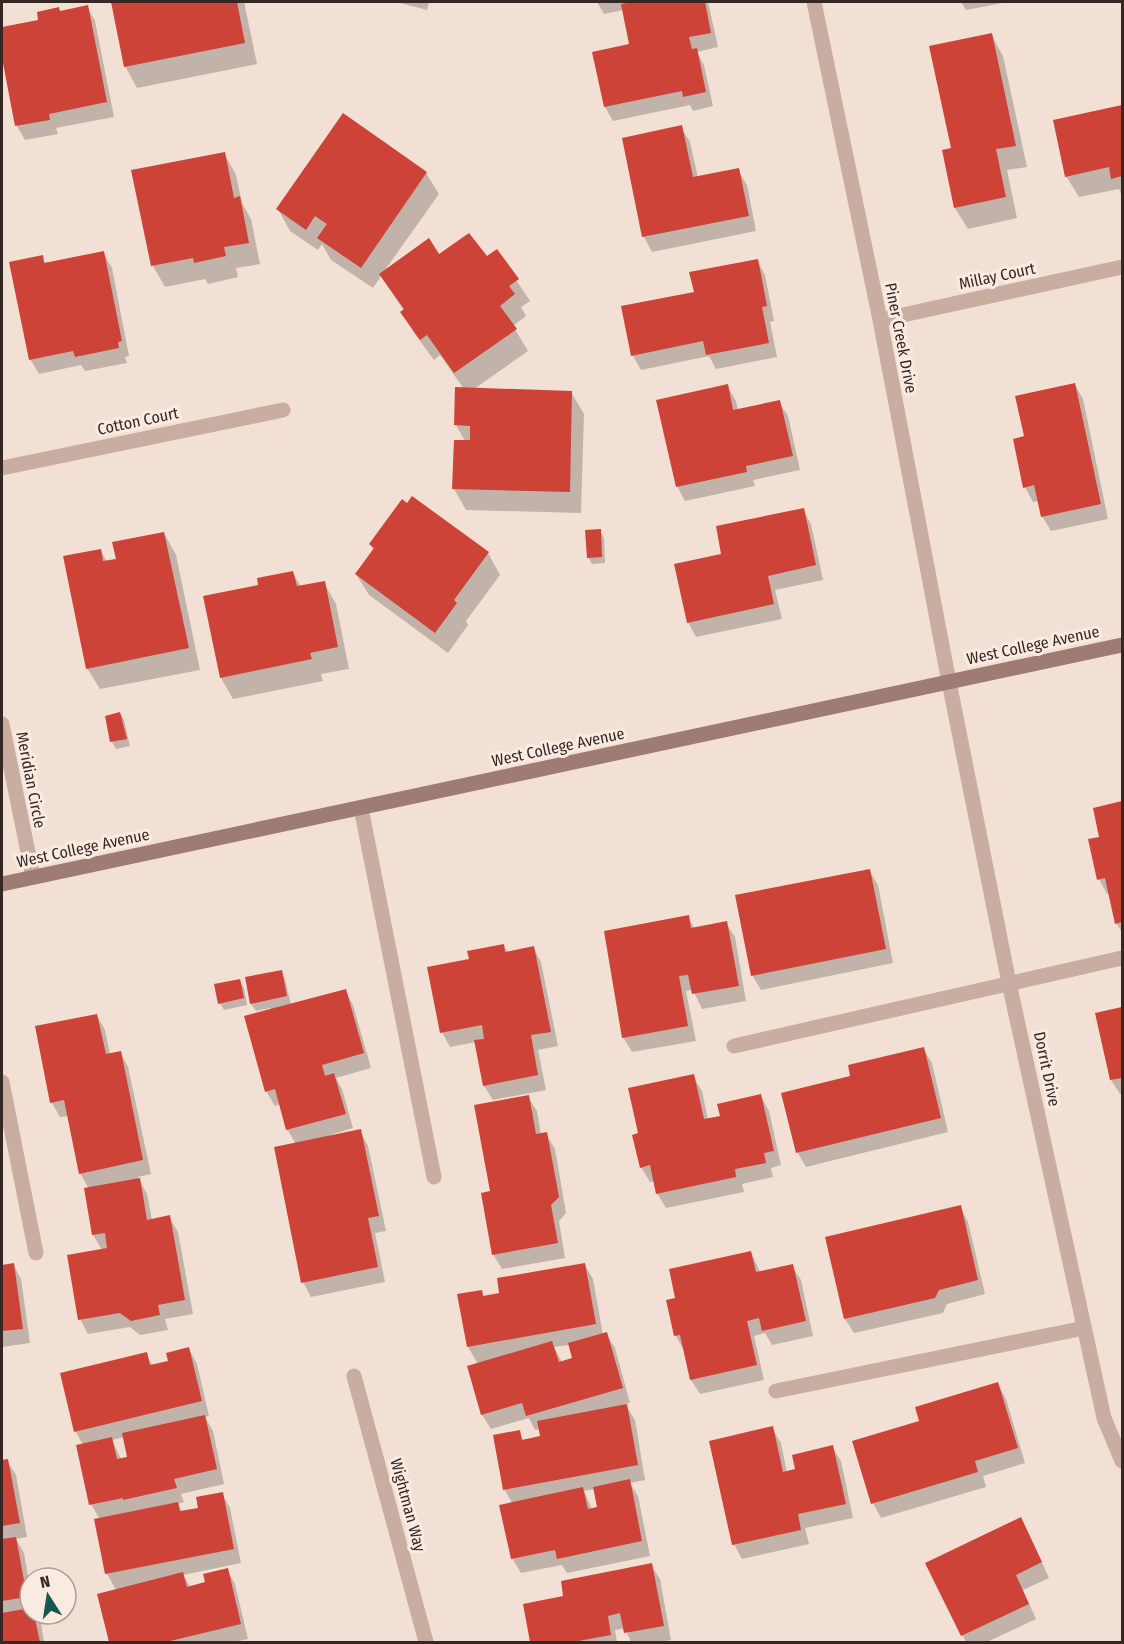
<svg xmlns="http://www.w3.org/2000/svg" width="1124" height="1644" font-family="'Fira Sans Condensed',sans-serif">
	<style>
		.shadow { fill: #0003; fill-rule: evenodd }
		.building { fill: #cd4338 }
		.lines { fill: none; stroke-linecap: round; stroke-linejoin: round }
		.lane { stroke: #caada1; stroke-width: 15 }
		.street { stroke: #caada1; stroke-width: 15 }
		.secondary { stroke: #9e7b73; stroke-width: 15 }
		.labels { text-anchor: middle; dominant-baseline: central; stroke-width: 6; stroke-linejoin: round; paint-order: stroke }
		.street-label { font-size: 16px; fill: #342724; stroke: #faebe2 }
	</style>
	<rect width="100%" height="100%" fill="#f2e0d5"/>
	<path class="shadow" d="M 113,2 L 244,2 L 257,64 L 137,88 L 125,66 Z
		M 396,2 L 429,2 L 427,10 Z
		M 597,2 L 708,2 L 718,47 L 697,52 L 704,65 L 713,106 L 693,111 L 690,105 L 613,121 L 605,107 L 594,53 L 631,45 L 623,10 L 604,14 Z
		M 961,2 L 1008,2 L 966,10 Z
		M 87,6 L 95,21 L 114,117 L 56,128 L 58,134 L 25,140 L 17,126 L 2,50 L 2,29 L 40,21 L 60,12 Z
		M 991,34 L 1003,56 L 1027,167 L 1007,170 L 1017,218 L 968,229 L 955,208 L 952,150 Z
		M 1122,106 L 1122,196 L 1119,189 L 1079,197 L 1066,176 L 1054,121 Z
		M 681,127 L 690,142 L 698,178 L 738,170 L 747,185 L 756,231 L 652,252 L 644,237 L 624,139 Z
		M 224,153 L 236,175 L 242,203 L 251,219 L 260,264 L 236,268 L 238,277 L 208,284 L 205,279 L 165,287 L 153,266 L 133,171 Z
		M 426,173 L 439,194 L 385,270 L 439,256 L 487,259 L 497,251 L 530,301 L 521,307 L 526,316 L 513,326 L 528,351 L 474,389 L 571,392 L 584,414 L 581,513 L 466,510 L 454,489 L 455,441 L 465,441 L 456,425 L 464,389 L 440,355 L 434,360 L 414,333 L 402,312 L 404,311 L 381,276 L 373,288 L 331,260 L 322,244 L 318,250 L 290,231 L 278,209 Z
		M 103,253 L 112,268 L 129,356 L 125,357 L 127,363 L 85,371 L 81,365 L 39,374 L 30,359 L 42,257 L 46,264 Z
		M 757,260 L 765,275 L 774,321 L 770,322 L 777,357 L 716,369 L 709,356 L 641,370 L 633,356 L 623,308 L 695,293 Z
		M 1075,385 L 1083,399 L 1108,519 L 1051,531 L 1042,516 L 1039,501 L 1033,502 L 1025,487 L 1025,438 Z
		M 727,386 L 736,401 L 738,411 L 779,402 L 788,416 L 800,470 L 753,480 L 755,486 L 685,501 L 677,486 Z
		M 413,498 L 488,553 L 500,575 L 466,621 L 468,625 L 448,653 L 369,595 L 356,574 L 374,551 L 370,544 Z
		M 803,509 L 811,524 L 823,580 L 775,590 L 782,619 L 696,637 L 688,622 L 723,555 Z
		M 600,531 L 604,538 L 605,563 L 592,564 L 588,557 Z
		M 164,533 L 176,555 L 200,670 L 100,689 L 87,668 L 101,551 L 107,562 L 118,560 Z
		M 293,573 L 301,587 L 324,583 L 336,604 L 349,669 L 321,674 L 323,681 L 233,699 L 221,678 L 260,586 Z
		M 120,713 L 124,720 L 130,746 L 116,749 L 112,742 Z
		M 1122,802 L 1122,933 L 1117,924 L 1110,894 L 1107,894 L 1099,879 L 1101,838 L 1094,809 Z
		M 869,870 L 878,885 L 893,963 L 761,990 L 752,975 Z
		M 688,917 L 695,929 L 726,923 L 735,937 L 746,1001 L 702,1009 L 693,990 L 686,991 L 696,1041 L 632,1052 L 623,1037 Z
		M 504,946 L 508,953 L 533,947 L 541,962 L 558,1046 L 538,1050 L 546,1090 L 493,1100 L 484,1086 L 476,1042 L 450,1047 L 442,1032 Z
		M 281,972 L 285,979 L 291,1005 L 345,990 L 353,1005 L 371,1068 L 336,1078 L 342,1089 L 353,1128 L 330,1135 L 330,1137 L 360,1131 L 368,1146 L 386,1231 L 375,1233 L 385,1282 L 311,1297 L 303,1282 L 296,1144 L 287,1129 L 280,1104 L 275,1106 L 266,1091 L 270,1008 L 256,1011 L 251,1004 L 247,978 Z
		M 240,980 L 244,988 L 247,1005 L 224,1010 L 220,1003 Z
		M 1122,1008 L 1122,1094 L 1120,1094 L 1111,1080 L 1097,1014 Z
		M 97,1016 L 105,1030 L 110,1054 L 120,1052 L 128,1067 L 151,1174 L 138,1177 L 147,1194 L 152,1220 L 169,1217 L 178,1232 L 193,1314 L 165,1319 L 168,1330 L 140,1335 L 130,1327 L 88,1334 L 80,1319 L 102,1250 L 93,1235 L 89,1189 L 80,1173 L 69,1116 L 60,1117 L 52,1103 L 36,1028 Z
		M 923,1048 L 932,1063 L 948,1132 L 806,1167 L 798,1153 L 852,1077 Z
		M 693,1076 L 702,1091 L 708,1120 L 721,1117 L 761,1096 L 769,1111 L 781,1165 L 771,1168 L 773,1177 L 742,1184 L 744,1192 L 666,1208 L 657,1193 L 655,1181 L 650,1182 L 641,1167 L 640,1134 Z
		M 528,1097 L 537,1111 L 541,1135 L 546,1134 L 555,1149 L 566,1213 L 559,1221 L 565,1258 L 502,1269 L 493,1254 L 492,1192 Z
		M 960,1207 L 968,1222 L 985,1294 L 947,1304 L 943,1313 L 854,1333 L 845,1319 Z
		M 751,1252 L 760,1272 L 792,1266 L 801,1280 L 813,1336 L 772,1345 L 765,1333 L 754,1336 L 764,1380 L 700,1394 L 691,1380 L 684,1351 L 676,1336 L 668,1302 L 677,1300 Z
		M 13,1264 L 21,1279 L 30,1343 L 2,1347 L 2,1266 Z
		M 584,1264 L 593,1279 L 603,1335 L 606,1334 L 615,1348 L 630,1403 L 625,1404 L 635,1420 L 645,1480 L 630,1483 L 638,1496 L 650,1556 L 567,1573 L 562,1565 L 521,1573 L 512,1558 L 513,1504 L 504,1489 L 519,1432 L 524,1441 L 542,1438 L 540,1429 L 535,1430 L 529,1418 L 491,1429 L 482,1415 L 478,1364 L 468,1347 L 459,1296 L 481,1292 L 485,1297 L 501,1295 ZM 570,1345 L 574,1359 L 562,1362 L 554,1347 ZM 595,1489 L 599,1508 L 592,1509 L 584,1491 Z
		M 189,1349 L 197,1364 L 209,1416 L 205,1417 L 213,1431 L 224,1484 L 181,1494 L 184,1502 L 178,1504 L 182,1512 L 200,1509 L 222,1494 L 230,1508 L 241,1563 L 183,1575 L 191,1588 L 207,1583 L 227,1570 L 235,1584 L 248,1639 L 234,1642 L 110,1642 L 99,1595 L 116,1590 L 107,1574 L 96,1521 L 100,1520 L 91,1504 L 83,1445 L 76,1432 L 62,1374 L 146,1354 L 153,1366 L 170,1362 ZM 125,1437 L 129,1458 L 121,1459 L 112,1440 Z
		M 998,1384 L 1006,1399 L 1025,1463 L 983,1476 L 986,1487 L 881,1518 L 873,1503 L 921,1422 Z
		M 772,1428 L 781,1443 L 787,1473 L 797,1471 L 832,1447 L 841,1461 L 853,1518 L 805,1528 L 809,1544 L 742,1559 L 734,1544 Z
		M 2,1452 L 3,1462 L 7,1461 L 16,1475 L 27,1537 L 16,1539 L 24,1553 L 30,1588 L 30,1614 L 35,1614 L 41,1623 L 44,1642 L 2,1642 Z
		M 1029,1534 L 1049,1578 L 1023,1590 L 1036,1619 L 987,1642 L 966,1642 L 927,1564 Z
		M 651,1565 L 660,1579 L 671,1640 L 659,1642 L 631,1642 L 625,1628 L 615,1630 L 617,1642 L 532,1642 L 525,1605 L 565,1597 Z"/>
	<path class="building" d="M 111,2 L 237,2 L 245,43 L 124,67 Z
		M 632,2 L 705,2 L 711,33 L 689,37 L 692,49 L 697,48 L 706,92 L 683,97 L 682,91 L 604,107 L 592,52 L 629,44 L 621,4 Z
		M 88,5 L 107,102 L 49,114 L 50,120 L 15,126 L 2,58 L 2,27 L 38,20 L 37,12 L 59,7 L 60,11 Z
		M 992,33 L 1016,146 L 996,149 L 1006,197 L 954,208 L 942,150 L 951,148 L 929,46 Z
		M 1122,105 L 1122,176 L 1111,179 L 1109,167 L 1065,177 L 1053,120 Z
		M 343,113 L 427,172 L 361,268 L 317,238 L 327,224 L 315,216 L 306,230 L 276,209 Z
		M 682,125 L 693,177 L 739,168 L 749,216 L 642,237 L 622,138 Z
		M 225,152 L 234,198 L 240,196 L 249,243 L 224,247 L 226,256 L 194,263 L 193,258 L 151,266 L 131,170 Z
		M 469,233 L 487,256 L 497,249 L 519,279 L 509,286 L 515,294 L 500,306 L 517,329 L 454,373 L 427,335 L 420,340 L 400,312 L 404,309 L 379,274 L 429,238 L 439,254 Z
		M 104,251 L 122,341 L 118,342 L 119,348 L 75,357 L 73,351 L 29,360 L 9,262 L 43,255 L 44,263 Z
		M 758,259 L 767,306 L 762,307 L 769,343 L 706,355 L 703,341 L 631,356 L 621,306 L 694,292 L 689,272 Z
		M 1075,383 L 1101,504 L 1041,517 L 1034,485 L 1023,488 L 1013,439 L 1024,436 L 1015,396 Z
		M 728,384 L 733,410 L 780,400 L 793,456 L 746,466 L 747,472 L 676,487 L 656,400 Z
		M 455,387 L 572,391 L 570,492 L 452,489 L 454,440 L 470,440 L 470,426 L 454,425 Z
		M 412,496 L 489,552 L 454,600 L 457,603 L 435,633 L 355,574 L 374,548 L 369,544 L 402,499 L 407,503 Z
		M 804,508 L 816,565 L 768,576 L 774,604 L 687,623 L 674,564 L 721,554 L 716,526 Z
		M 601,529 L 602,557 L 587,558 L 585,530 Z
		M 164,532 L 189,648 L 86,669 L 63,556 L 101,549 L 103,561 L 116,559 L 112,542 Z
		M 293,571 L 297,586 L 325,581 L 338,647 L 310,653 L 312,659 L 220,678 L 203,596 L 258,585 L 257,578 Z
		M 120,712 L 127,739 L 110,742 L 105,716 Z
		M 1122,801 L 1122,922 L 1115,924 L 1105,878 L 1097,880 L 1088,839 L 1099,837 L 1093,808 Z
		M 870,869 L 886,949 L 751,976 L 735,895 Z
		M 689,915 L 691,928 L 727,921 L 739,986 L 692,994 L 688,975 L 679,976 L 688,1026 L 622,1038 L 604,931 Z
		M 504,944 L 505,952 L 534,946 L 551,1032 L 531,1035 L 538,1075 L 483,1086 L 474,1040 L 484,1039 L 482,1025 L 440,1033 L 427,967 L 469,959 L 467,951 Z
		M 282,970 L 287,996 L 250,1004 L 245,977 Z
		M 240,979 L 244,998 L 218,1004 L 214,984 Z
		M 346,989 L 364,1053 L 322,1065 L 325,1076 L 334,1073 L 346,1114 L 286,1130 L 275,1089 L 265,1092 L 244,1016 Z
		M 1122,1007 L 1122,1078 L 1110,1080 L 1095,1013 Z
		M 97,1014 L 106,1054 L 121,1051 L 143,1160 L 79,1174 L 64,1100 L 50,1103 L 35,1026 Z
		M 924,1047 L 941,1118 L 796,1153 L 781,1093 L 850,1076 L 848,1065 Z
		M 694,1074 L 704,1119 L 720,1116 L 717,1104 L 761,1094 L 774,1151 L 764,1153 L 766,1163 L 735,1169 L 736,1177 L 656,1194 L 650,1165 L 640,1168 L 632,1135 L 638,1133 L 628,1088 Z
		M 529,1095 L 536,1134 L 547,1132 L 559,1197 L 551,1205 L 558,1243 L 492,1255 L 481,1193 L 490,1191 L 474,1105 Z
		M 361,1129 L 379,1216 L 368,1218 L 378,1267 L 301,1283 L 274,1147 Z
		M 140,1178 L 147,1220 L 170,1215 L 185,1300 L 158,1305 L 160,1315 L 131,1321 L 120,1313 L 78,1320 L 67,1255 L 107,1248 L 105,1233 L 92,1235 L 84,1188 Z
		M 961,1205 L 978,1280 L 939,1290 L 935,1298 L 844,1319 L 825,1237 Z
		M 751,1251 L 756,1272 L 793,1264 L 806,1321 L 762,1331 L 759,1318 L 747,1321 L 757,1365 L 690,1380 L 680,1335 L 674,1336 L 666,1300 L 675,1298 L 669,1269 Z
		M 14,1263 L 23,1329 L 2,1331 L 2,1265 Z
		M 585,1263 L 596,1324 L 467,1347 L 457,1294 L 482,1290 L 483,1296 L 499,1293 L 497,1278 Z
		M 607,1332 L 623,1388 L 526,1416 L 522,1403 L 481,1415 L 467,1366 L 552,1341 L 559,1362 L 572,1358 L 568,1343 Z
		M 189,1347 L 202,1401 L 74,1432 L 60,1373 L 147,1352 L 150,1365 L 168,1361 L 166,1353 Z
		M 998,1382 L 1018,1448 L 975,1461 L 978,1472 L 871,1504 L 852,1441 L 919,1421 L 915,1407 Z
		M 627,1404 L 638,1465 L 503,1490 L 493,1435 L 520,1430 L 522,1440 L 540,1436 L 537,1421 Z
		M 205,1415 L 217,1469 L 174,1479 L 177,1488 L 123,1500 L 123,1498 L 89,1505 L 76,1445 L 112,1437 L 117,1459 L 127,1457 L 122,1433 Z
		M 773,1426 L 783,1472 L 795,1469 L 792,1455 L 833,1445 L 846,1504 L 798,1514 L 801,1530 L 732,1545 L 709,1441 Z
		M 8,1459 L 20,1523 L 2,1526 L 2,1460 Z
		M 630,1479 L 642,1541 L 557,1559 L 555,1550 L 511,1559 L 499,1505 L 583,1487 L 588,1509 L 597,1507 L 593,1487 Z
		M 223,1492 L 234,1549 L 105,1574 L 94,1519 L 178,1502 L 180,1511 L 198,1508 L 196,1497 Z
		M 1021,1517 L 1042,1562 L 1016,1575 L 1029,1604 L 961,1636 L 925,1563 Z
		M 16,1537 L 27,1597 L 2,1601 L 2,1539 Z
		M 652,1563 L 664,1626 L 624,1633 L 620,1613 L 608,1616 L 611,1635 L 573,1642 L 530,1642 L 523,1604 L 563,1596 L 561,1581 Z
		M 228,1568 L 241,1624 L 166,1642 L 109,1642 L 97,1594 L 183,1572 L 187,1587 L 205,1582 L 203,1574 Z
		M 30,1608 L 30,1614 L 34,1614 L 40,1642 L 2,1642 L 2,1613 Z"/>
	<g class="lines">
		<path class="lane" d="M 361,808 L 434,1177
			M 734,1046 L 1122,958
			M 2,1082 L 36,1253
			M 776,1391 L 1084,1328"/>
		<path class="street" d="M 814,2 L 880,320 L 949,682 L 1009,983 L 1104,1418 L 1122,1461
			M 880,320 L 1122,267
			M 2,468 L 283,410
			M 2,724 L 33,877
			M 354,1376 L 426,1642"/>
		<path class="secondary" d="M 2,884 L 1122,645"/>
	</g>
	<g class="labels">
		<g class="street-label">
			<text transform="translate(997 276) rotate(-12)">Millay Court</text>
			<text transform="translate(901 338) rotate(79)">Piner Creek Drive</text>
			<text transform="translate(138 421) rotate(-12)">Cotton Court</text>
			<text transform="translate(1033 645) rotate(-12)">West College Avenue</text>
			<text transform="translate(558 747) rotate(-12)">West College Avenue</text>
			<text transform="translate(31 780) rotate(79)">Meridian Circle</text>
			<text transform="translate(83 848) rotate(-12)">West College Avenue</text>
			<text transform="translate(1047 1069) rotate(78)">Dorrit Drive</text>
			<text transform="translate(408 1505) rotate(75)">Wightman Way</text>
		</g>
	</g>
	<rect width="1124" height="1644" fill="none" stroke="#342724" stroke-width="6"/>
	<g transform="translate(48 1596) rotate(348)"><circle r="28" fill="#faebe2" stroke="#ab9d96" stroke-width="1.5"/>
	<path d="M0-4.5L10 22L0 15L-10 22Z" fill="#185751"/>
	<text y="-9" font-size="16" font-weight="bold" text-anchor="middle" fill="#342724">N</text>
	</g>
</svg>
